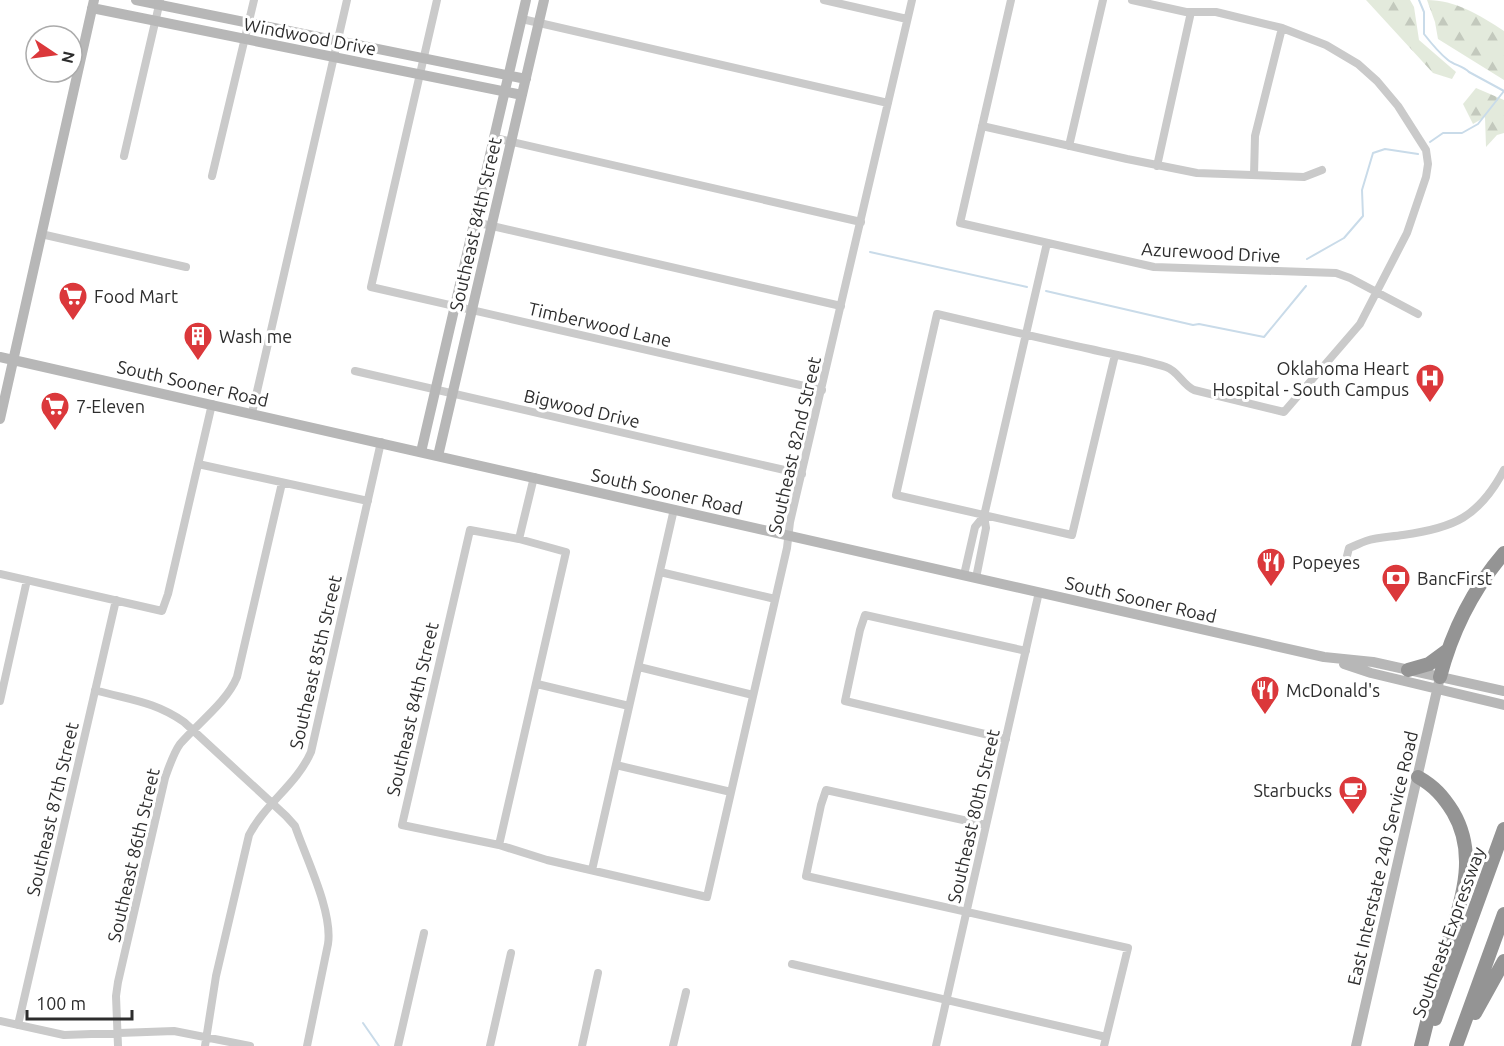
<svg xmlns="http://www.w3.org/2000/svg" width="1504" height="1046" font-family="Ubuntu,sans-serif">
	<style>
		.forest { fill: url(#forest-firs) }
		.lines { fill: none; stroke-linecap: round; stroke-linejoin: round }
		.stream { stroke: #c9dbe9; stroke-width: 2 }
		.street { stroke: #cacaca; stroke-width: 8 }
		.secondary { stroke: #b7b7b7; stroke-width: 10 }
		.highway { stroke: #949494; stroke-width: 14 }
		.labels { text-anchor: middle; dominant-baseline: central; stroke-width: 6; stroke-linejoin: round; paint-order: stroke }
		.street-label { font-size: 18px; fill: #2d2d2d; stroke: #fff }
		.poi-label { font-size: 18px; fill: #2d2d2d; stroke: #fff; text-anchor: start }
	</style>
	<defs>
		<pattern id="forest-firs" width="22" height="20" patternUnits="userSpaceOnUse" patternTransform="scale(1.5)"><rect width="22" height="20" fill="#e3eadc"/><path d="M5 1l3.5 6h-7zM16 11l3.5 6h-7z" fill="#c3c9bd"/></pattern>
	</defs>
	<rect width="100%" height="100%" fill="#fff"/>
	<path class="forest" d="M 1366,0 L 1410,0 L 1414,7 L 1419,40 L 1456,72 L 1452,79 L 1433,73 Z
		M 1427,0 C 1455,0 1480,15 1504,31 L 1504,80 L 1438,39 L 1435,22 Z
		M 1476,88 L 1504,100 L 1504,133 L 1497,135 L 1486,147 L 1485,117 L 1473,124 L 1463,104 Z"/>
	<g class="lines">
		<path class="stream" d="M 1419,0 L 1424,12 L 1424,34 C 1431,43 1439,53 1448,60 C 1454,65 1463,66 1469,72 L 1504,91
			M 1430,142 L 1443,133 L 1462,133 L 1478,124 L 1504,91
			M 870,252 L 1027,287
			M 1307,259 L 1344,238 L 1363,216 L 1362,190 L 1373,153 L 1385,149 L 1418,154
			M 1046,291 L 1193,325 L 1199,324 L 1264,337 L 1306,286
			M 363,1023 L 379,1046"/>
		<path class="street" d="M 437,0 L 371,287 L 822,390
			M 824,0 L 907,19
			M 1011,0 L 960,223 L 1154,267 L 1336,273 L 1350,278 L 1418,314
			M 522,19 L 888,103
			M 982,126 L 1127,159 L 1197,173 L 1304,177 L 1322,170
			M 495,138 L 861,222
			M 1069,146 L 1103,0
			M 124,156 L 160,1
			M 1157,166 L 1191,12
			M 1254,175 L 1255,136 L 1282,28
			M 212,176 L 254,0
			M 475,222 L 841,306
			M 41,234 L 186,267
			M 1115,355 L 1072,535 L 896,495 L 937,314 C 988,326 1039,338 1090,349 C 1115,355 1142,359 1166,367 C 1178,371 1182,384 1194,390 L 1284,412 L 1360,324 L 1407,233 L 1426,177 L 1428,164 L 1426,150 L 1398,106 L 1377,81 L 1358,64 L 1326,45 L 1282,28 L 1216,12 L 1186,12 L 1132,0
			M 355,371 L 802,474
			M 252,413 L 347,0
			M 198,464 L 368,501
			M 519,539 L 534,477
			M 1345,564 L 1349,548 C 1355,546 1360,543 1366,541 C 1378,537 1391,537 1403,535 C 1454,528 1479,517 1504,470
			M 660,572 L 775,599
			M 0,574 L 162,611 L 168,594 L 212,404
			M 964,575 L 975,527 L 984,516
			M 976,578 L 986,528 L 984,516 L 1047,243
			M 639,667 L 753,695
			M 537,684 L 629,706
			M 95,690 C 129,700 154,701 184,722 L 286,816 L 295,826 C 306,858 333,912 328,944 L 307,1046
			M 0,701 L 27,580
			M 1006,739 L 845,701 L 860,630 L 865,615 L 1026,651
			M 616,765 L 731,792
			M 986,825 L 826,790 L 821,805 L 806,876 L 1128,948 L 1104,1046
			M 499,845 L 566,552 L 519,539 L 470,530 L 402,825 L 499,845 L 547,860 L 707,897 L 787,548 L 790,522 L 912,0
			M 592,870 L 674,509
			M 792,964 L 1106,1037
			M 0,1021 L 64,1035 L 174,1031 L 250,1046
			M 18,1025 L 116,600
			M 118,1046 L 116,996 L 118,982 L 165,778 C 169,767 173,754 180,744 C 198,723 227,702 237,677 L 282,483
			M 205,1046 L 216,976 L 249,835 C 265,804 297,784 311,752 L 381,442
			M 398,1046 L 424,933
			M 490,1046 L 511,953
			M 582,1046 L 598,973
			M 673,1046 L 686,992
			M 936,1046 L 1039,592"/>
		<path class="secondary" d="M 136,0 L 526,79
			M 92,8 L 522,95
			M 0,357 L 1324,657 L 1373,662 L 1504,691
			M 0,419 L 94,0
			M 421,452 L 526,0
			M 438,456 L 544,0
			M 1344,664 L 1371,673 L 1504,705
			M 1356,1046 L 1440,677"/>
		<path class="highway" d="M 1408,670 L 1429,664 L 1448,650
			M 1440,677 C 1452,631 1473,589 1504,553
			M 1418,777 C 1434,786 1443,796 1453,812 C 1480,858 1459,906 1445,953 C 1436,984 1429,1015 1421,1046
			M 1475,1013 L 1504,961
			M 1435,1019 L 1504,829
			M 1456,1046 L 1504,914"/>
	</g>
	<defs>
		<g id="supermarket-pin" transform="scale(1.5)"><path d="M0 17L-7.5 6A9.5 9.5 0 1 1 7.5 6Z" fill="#db383b" stroke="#fff"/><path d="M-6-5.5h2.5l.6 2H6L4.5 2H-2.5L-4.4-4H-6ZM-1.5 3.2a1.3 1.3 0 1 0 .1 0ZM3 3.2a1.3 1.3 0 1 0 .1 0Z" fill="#fff"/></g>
		<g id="building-pin" transform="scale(1.5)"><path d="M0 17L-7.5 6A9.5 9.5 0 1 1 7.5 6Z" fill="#db383b" stroke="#fff"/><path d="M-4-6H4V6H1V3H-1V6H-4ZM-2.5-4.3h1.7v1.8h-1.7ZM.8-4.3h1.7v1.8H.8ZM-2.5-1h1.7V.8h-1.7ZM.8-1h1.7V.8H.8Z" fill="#fff"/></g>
		<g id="hospital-pin" transform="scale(1.5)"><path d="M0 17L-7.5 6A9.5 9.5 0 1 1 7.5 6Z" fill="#db383b" stroke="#fff"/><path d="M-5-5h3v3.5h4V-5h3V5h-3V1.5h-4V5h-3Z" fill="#fff"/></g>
		<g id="restaurant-pin" transform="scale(1.5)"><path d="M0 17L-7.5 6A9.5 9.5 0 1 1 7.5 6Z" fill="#db383b" stroke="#fff"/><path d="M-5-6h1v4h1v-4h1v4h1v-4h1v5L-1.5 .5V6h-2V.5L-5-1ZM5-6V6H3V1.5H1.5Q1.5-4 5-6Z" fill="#fff"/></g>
		<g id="bank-pin" transform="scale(1.5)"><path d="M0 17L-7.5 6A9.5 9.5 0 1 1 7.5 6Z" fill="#db383b" stroke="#fff"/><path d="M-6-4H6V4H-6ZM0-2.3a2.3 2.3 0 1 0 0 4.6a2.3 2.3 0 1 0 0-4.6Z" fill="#fff"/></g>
		<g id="cafe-pin" transform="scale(1.5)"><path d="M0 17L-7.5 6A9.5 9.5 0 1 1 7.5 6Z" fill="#db383b" stroke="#fff"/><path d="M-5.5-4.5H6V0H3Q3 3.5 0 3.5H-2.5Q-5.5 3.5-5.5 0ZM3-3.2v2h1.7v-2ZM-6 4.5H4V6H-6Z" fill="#fff"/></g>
	</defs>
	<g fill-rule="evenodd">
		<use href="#supermarket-pin" x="73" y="296"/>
		<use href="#building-pin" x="198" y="336"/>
		<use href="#hospital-pin" x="1430" y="378"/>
		<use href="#supermarket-pin" x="55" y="406"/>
		<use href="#restaurant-pin" x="1271" y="562"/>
		<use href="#bank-pin" x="1396" y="578"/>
		<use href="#restaurant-pin" x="1265" y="690"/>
		<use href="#cafe-pin" x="1353" y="790"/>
	</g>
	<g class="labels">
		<g class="street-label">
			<text transform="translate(310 36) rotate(11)">Windwood Drive</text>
			<text transform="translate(475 224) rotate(-77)">Southeast 84th Street</text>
			<text transform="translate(1211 252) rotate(3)">Azurewood Drive</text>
			<text transform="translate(600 324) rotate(13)">Timberwood Lane</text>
			<text transform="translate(193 383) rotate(13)">South Sooner Road</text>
			<text transform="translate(582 408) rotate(13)">Bigwood Drive</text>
			<text transform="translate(794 445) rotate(-77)">Southeast 82nd Street</text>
			<text transform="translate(667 491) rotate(13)">South Sooner Road</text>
			<text transform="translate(1141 599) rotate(13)">South Sooner Road</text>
			<text transform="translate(315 662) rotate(-77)">Southeast 85th Street</text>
			<text transform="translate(412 709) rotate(-77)">Southeast 84th Street</text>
			<text transform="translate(52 809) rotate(-77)">Southeast 87th Street</text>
			<text transform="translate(973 816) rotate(-77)">Southeast 80th Street</text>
			<text transform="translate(133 855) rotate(-77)">Southeast 86th Street</text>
			<text transform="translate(1382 858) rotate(-77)">East Interstate 240 Service Road</text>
			<text transform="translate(1448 932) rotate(-70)">Southeast Expressway</text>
		</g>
		<g class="poi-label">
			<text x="94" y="296">Food Mart</text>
			<text x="219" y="336">Wash me</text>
			<text x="1409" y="368" text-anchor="end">Oklahoma Heart<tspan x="1409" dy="21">Hospital - South Campus</tspan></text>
			<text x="76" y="406">7-Eleven</text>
			<text x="1292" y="562">Popeyes</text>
			<text x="1417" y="578">BancFirst</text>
			<text x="1286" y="690">McDonald's</text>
			<text x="1332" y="790" text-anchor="end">Starbucks</text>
		</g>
	</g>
	<g transform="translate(54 54) rotate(103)"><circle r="28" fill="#ffffff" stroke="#ababab" stroke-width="1.5"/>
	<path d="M0-4.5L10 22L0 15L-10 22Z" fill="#db383b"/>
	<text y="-9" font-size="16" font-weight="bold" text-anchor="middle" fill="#2d2d2d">N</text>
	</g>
	<path d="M27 1010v9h105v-9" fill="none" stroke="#2d2d2d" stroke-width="3"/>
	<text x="36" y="1010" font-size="18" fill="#2d2d2d" stroke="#ffffff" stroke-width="4.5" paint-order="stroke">100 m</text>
</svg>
